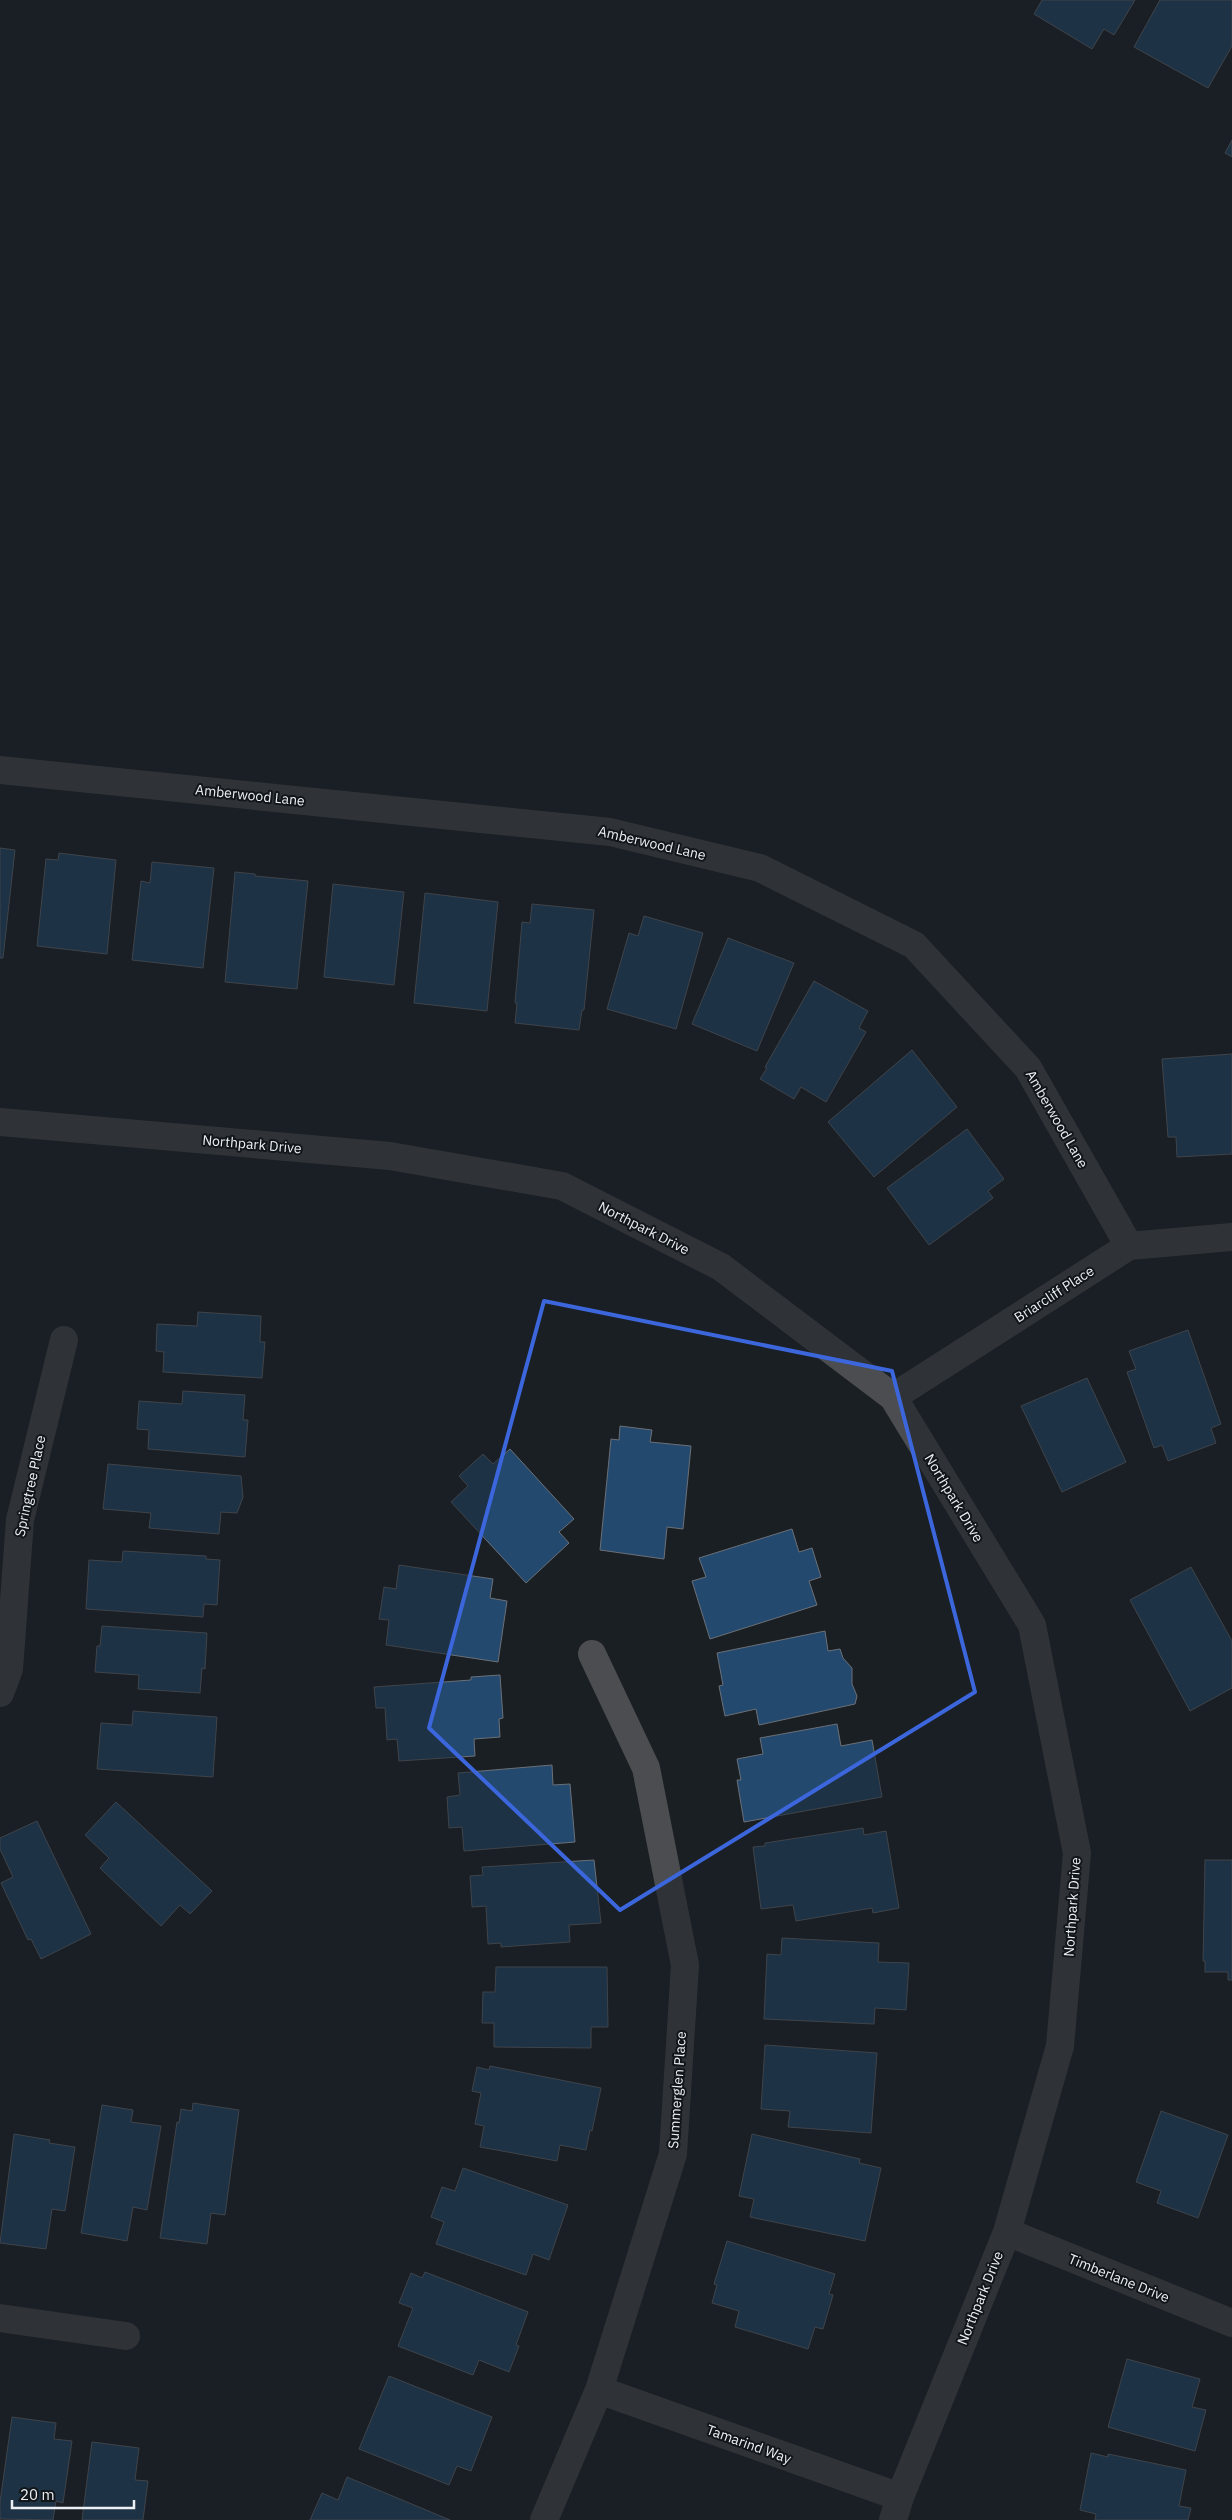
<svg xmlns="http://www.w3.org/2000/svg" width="1232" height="2520" font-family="'IBM Plex Sans',sans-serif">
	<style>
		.building { fill: #24496f; stroke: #6b7077 }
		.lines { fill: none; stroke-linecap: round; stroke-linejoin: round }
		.minor { stroke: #4b4d50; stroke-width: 28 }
		.marked { fill: none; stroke: #3c66dc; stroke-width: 4; stroke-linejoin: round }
		.labels { text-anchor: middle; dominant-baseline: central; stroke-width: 4; stroke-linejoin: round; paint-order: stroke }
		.street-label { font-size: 14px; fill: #ebeef2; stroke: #11161b }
	</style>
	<rect width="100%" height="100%" fill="#1a1f24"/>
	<path class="building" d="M 1042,0 L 1135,0 L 1114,35 L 1104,29 L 1092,49 L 1034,14 Z
		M 1160,0 L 1232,0 L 1232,46 L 1208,88 L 1134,47 Z
		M 1232,140 L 1232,157 L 1225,153 Z
		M 0,848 L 15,850 L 3,958 L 0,958 Z
		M 59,853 L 116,860 L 107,954 L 37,946 L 46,859 L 58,860 Z
		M 152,862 L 214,868 L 203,968 L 132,960 L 141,881 L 150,883 Z
		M 235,872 L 255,874 L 255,876 L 308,881 L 297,989 L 225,982 Z
		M 333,884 L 404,892 L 394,985 L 324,977 Z
		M 425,893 L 498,902 L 487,1011 L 414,1003 Z
		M 532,904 L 594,910 L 584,1010 L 582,1010 L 579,1030 L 515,1023 L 517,1003 L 515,1003 L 522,922 L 530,923 Z
		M 644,916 L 703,933 L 676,1029 L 607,1009 L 629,933 L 638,936 Z
		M 728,938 L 794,963 L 757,1051 L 692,1024 Z
		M 814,981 L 868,1011 L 859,1028 L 866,1032 L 826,1102 L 801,1087 L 794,1099 L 760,1079 L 767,1068 L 765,1067 Z
		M 912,1050 L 957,1107 L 874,1177 L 828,1122 Z
		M 1232,1054 L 1232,1154 L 1177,1157 L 1176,1137 L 1168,1137 L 1162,1059 Z
		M 967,1129 L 1004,1179 L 988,1191 L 993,1198 L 929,1245 L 887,1188 Z
		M 198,1312 L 261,1316 L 260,1342 L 265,1342 L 262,1378 L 163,1372 L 164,1352 L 156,1351 L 157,1324 L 197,1326 Z
		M 1188,1330 L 1221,1424 L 1211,1428 L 1216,1443 L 1168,1461 L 1162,1445 L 1154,1448 L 1127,1372 L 1136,1369 L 1129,1351 Z
		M 1087,1378 L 1126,1462 L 1062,1492 L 1021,1406 Z
		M 183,1391 L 245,1395 L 243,1420 L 248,1420 L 245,1457 L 148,1449 L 149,1430 L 137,1429 L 139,1401 L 182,1404 Z
		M 620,1426 L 652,1430 L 650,1442 L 691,1446 L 683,1529 L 667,1527 L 664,1559 L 600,1550 L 611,1439 L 619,1440 Z
		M 510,1449 L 574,1519 L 559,1532 L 569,1543 L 526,1583 L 451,1502 L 468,1486 L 459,1476 L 483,1454 L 493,1464 Z
		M 108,1464 L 241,1476 L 243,1497 L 237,1513 L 221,1512 L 219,1534 L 149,1528 L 151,1513 L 103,1509 Z
		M 792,1529 L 799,1552 L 812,1548 L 821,1577 L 809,1581 L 817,1605 L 710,1639 L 692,1581 L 706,1577 L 699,1558 Z
		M 123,1551 L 206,1556 L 206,1559 L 220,1560 L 217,1605 L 204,1604 L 203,1617 L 86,1609 L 89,1560 L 122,1562 Z
		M 399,1565 L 493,1579 L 490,1598 L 507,1601 L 498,1662 L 386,1645 L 389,1620 L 379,1619 L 384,1587 L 396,1589 Z
		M 1191,1567 L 1232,1641 L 1232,1688 L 1190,1711 L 1130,1600 Z
		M 102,1626 L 207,1633 L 205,1669 L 202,1668 L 200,1693 L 138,1689 L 139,1675 L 95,1672 L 97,1646 L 100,1646 Z
		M 825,1631 L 828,1651 L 840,1649 L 843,1658 L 852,1668 L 852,1684 L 857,1696 L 855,1704 L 759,1725 L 756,1709 L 725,1716 L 719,1686 L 723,1685 L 717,1653 Z
		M 500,1675 L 503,1718 L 499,1719 L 500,1737 L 474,1739 L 475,1756 L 399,1761 L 397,1739 L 387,1740 L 385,1708 L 376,1708 L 374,1687 L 471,1680 L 471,1677 Z
		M 133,1711 L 217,1717 L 213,1777 L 97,1769 L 101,1723 L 132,1725 Z
		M 837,1724 L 841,1746 L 872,1740 L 882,1797 L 744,1822 L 737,1780 L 741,1780 L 737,1759 L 763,1754 L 760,1738 Z
		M 552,1765 L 553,1785 L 570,1784 L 575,1842 L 464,1851 L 462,1827 L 449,1828 L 447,1797 L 460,1795 L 458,1773 Z
		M 116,1802 L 212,1891 L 190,1914 L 180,1905 L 161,1926 L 100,1868 L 109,1858 L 85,1835 Z
		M 37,1821 L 91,1934 L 41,1959 L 31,1939 L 28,1940 L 1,1883 L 13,1877 L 0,1849 L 0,1838 Z
		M 863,1828 L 864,1835 L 886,1831 L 899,1908 L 873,1913 L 872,1908 L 796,1921 L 793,1905 L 761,1909 L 753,1847 L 765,1846 L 765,1843 Z
		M 594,1860 L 601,1923 L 569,1925 L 570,1942 L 501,1947 L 501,1943 L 488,1944 L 486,1906 L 472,1907 L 470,1876 L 483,1875 L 482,1867 Z
		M 1205,1860 L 1232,1860 L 1232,1980 L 1228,1980 L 1228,1972 L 1205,1972 L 1205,1961 L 1203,1961 Z
		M 782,1938 L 879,1943 L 878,1962 L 909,1963 L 906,2010 L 875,2008 L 874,2024 L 764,2019 L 767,1954 L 781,1955 Z
		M 496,1967 L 607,1967 L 608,2027 L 591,2027 L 591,2048 L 494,2047 L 494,2023 L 482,2023 L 483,1992 L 495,1992 Z
		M 765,2045 L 877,2053 L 871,2133 L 788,2127 L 790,2111 L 761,2109 Z
		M 490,2066 L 601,2088 L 592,2131 L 590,2130 L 586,2150 L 560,2145 L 557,2161 L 480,2147 L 484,2126 L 475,2124 L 481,2093 L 472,2091 L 477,2067 L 489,2070 Z
		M 193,2103 L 239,2110 L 225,2215 L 211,2213 L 207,2244 L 160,2238 L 177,2122 L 179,2123 L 181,2109 L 192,2111 Z
		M 102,2105 L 133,2110 L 131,2122 L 161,2126 L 147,2210 L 133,2207 L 127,2241 L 81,2233 Z
		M 1161,2111 L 1228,2135 L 1198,2218 L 1157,2203 L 1161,2191 L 1136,2182 Z
		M 14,2134 L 50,2140 L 49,2143 L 75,2147 L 65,2211 L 52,2209 L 46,2249 L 0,2243 Z
		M 752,2134 L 860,2159 L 859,2163 L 881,2168 L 865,2241 L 750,2217 L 754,2199 L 739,2196 Z
		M 463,2168 L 568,2205 L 549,2260 L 533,2254 L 526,2275 L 436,2244 L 444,2222 L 431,2217 L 442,2187 L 455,2191 Z
		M 727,2241 L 835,2274 L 829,2294 L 833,2295 L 823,2329 L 815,2327 L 808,2349 L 735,2327 L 739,2311 L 712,2303 L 717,2285 L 714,2284 Z
		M 425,2272 L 528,2312 L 516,2345 L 519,2346 L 509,2372 L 479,2360 L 473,2375 L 398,2346 L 413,2308 L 399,2303 L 411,2273 L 422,2278 Z
		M 1127,2359 L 1200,2379 L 1192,2407 L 1206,2410 L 1195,2451 L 1108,2427 Z
		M 389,2376 L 492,2417 L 471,2471 L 457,2466 L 449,2485 L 359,2449 Z
		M 12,2417 L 56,2423 L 54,2439 L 72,2441 L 63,2503 L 56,2501 L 53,2520 L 0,2519 L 0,2502 Z
		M 92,2442 L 139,2448 L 135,2480 L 148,2481 L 143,2520 L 82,2520 Z
		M 1091,2453 L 1108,2457 L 1108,2454 L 1186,2470 L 1179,2506 L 1191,2508 L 1188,2520 L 1095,2520 L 1096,2514 L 1080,2510 Z
		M 347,2477 L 450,2520 L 310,2520 L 322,2493 L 338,2500 Z"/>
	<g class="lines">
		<path class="minor" d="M 0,770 L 610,832 L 760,868 L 914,945 L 1028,1068 L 1129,1246
			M 0,1122 L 390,1156 L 562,1186 L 721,1267 L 893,1397 L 1032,1625 L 1077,1853 L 1060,2046 L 1007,2232 L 900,2497 L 893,2520
			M 893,1397 L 1129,1246 L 1232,1237
			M 0,1693 L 9,1669 L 20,1520 L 64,1340
			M 1007,2232 L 1232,2323
			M 0,2318 L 126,2336
			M 599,2390 L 900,2497
			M 544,2520 L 599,2390 L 673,2154 L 685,1965 L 646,1768 L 592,1654"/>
	</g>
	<path d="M0 0H1232V2520H0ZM 544,1301 L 892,1371 L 975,1692 L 620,1910 L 429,1728 Z" fill="#1a1f24" fill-opacity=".55" fill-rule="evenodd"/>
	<path class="marked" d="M 544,1301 L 892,1371 L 975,1692 L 620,1910 L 429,1728 Z"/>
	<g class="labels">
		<g class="street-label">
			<text transform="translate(250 795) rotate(6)">Amberwood Lane</text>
			<text transform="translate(652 843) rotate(13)">Amberwood Lane</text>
			<text transform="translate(1057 1119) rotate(60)">Amberwood Lane</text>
			<text transform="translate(252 1144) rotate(5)">Northpark Drive</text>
			<text transform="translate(644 1228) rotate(27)">Northpark Drive</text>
			<text transform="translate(1054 1294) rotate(-33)">Briarcliff Place</text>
			<text transform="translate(30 1486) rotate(-78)">Springtree Place</text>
			<text transform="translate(954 1498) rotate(59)">Northpark Drive</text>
			<text transform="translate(1072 1907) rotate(-86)">Northpark Drive</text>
			<text transform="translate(677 2090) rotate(-86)">Summerglen Place</text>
			<text transform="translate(1119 2278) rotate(22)">Timberlane Drive</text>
			<text transform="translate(980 2298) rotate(-68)">Northpark Drive</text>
			<text transform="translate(749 2444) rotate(20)">Tamarind Way</text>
		</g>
	</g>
	<path d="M12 2500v8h122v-8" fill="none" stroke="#ebeef2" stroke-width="2.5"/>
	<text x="20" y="2500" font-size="15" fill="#ebeef2" stroke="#11161b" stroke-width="4" paint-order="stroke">20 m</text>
</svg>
